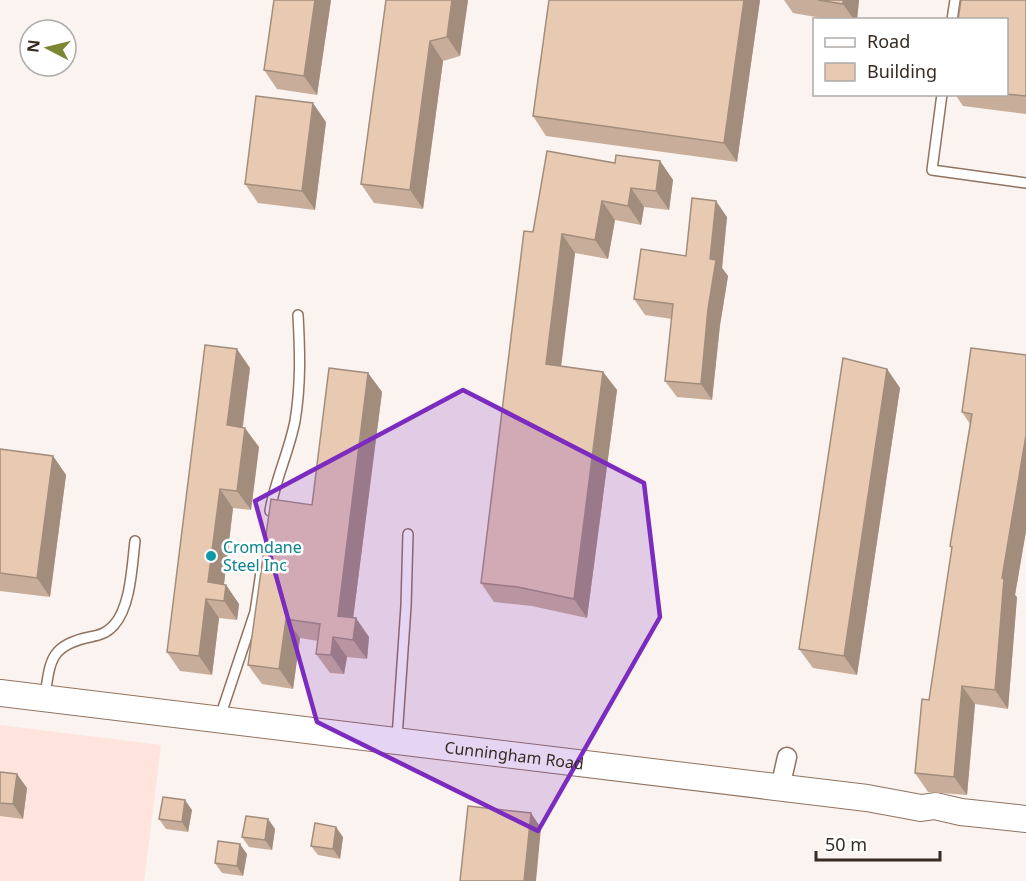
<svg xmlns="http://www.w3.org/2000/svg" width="1026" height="881" font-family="'Noto Sans',sans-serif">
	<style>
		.industrial { fill: #fee4dc }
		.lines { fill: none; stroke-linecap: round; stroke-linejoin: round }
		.lane-casing { stroke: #907360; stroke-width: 12 }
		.street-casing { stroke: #907360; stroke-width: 21 }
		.secondary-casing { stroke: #907360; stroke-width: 28 }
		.lane { stroke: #fff; stroke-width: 9 }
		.street { stroke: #fff; stroke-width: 18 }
		.secondary { stroke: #fff; stroke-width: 26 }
		.wall { fill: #c8ae9a }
		.shaded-wall { fill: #a28d7d }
		.building { fill: #e8cab3; stroke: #a28d7d; stroke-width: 1.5 }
		.marked { fill: #7b2cbf; fill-opacity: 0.2; stroke: #7b2cbf; stroke-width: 4.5; stroke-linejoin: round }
		.culture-dot { fill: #0f9aa8; stroke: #fff; stroke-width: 2 }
		.labels { text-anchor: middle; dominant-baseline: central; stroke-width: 5; stroke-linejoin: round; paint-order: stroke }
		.culture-label { font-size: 16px; fill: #0d838f; stroke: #fff; text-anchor: start }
		.street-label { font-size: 16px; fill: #382b23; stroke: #fff }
	</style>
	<rect width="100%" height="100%" fill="#faf3ef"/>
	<path class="industrial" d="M 0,725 L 161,745 L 144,881 L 0,881 Z"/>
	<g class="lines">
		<g class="lane-casing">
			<path id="lane" d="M 952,20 L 955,0
				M 942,94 L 932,170 L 1026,183
				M 270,511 C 275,480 289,452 295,421 C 301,385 300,351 298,315
				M 45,696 C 50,661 50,645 90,637 C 100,635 107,633 114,625 C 131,606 132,565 135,541
				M 220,717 L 255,612 L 261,572
				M 397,738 L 406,606 L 408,534"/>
		</g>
		<g class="street-casing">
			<path id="street" d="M 780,788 L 787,757"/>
		</g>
		<g class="secondary-casing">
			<g id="secondary">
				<path id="s1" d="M 0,693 L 867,798 L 921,808 L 935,806 L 961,812 L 1026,819"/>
			</g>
		</g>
		<use href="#lane" class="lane"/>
		<use href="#street" class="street"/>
		<use href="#secondary" class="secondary"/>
	</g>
	<path class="wall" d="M 274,0 L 331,0 L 317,95 L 277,89 L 264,70 Z
		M 386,0 L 468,0 L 460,56 L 443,61 L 423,209 L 374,203 L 361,184 Z
		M 549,0 L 760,0 L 737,162 L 546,136 L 533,116 Z
		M 784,0 L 859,0 L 857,20 L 833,20 L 793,13 Z
		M 1026,0 L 1026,114 L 963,106 L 955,94 L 1006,94 L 1006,20 Z
		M 326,122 L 315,210 L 258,203 L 245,184 Z
		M 660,161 L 673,180 L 669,210 L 644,207 L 641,225 L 615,220 L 608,259 L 575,253 L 561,366 L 603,372 L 617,390 L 587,618 L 532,606 L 494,602 L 481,583 L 533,232 L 615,163 Z
		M 727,217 L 722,268 L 728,276 L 720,325 L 712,400 L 677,397 L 665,381 L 672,319 L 645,315 L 634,299 L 686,256 Z
		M 1026,355 L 1026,531 L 1015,595 L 1017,597 L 1008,709 L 975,704 L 967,795 L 928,792 L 915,773 L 929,700 L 952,549 L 950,546 L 970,424 L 962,412 Z
		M 250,368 L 243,427 L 259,447 L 251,510 L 233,508 L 224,584 L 226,585 L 239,604 L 237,620 L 219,618 L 212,675 L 180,671 L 167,652 Z
		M 887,369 L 900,388 L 857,675 L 813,668 L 799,649 Z
		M 368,373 L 382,392 L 353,618 L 369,637 L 367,659 L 347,657 L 344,674 L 330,673 L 316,654 L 318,641 L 300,638 L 293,689 L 262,684 L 248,665 L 312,505 Z
		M 0,449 L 53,456 L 66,475 L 50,597 L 0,591 Z
		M 0,772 L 27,788 L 23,819 L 0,816 Z
		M 192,810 L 188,832 L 166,829 L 159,819 Z
		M 268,819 L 275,829 L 272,850 L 249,847 L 242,837 Z
		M 343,837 L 340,859 L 318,855 L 311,846 Z
		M 247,854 L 243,876 L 222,873 L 215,863 Z"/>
	<path class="shaded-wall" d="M 315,0 L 331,0 L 317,95 L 304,76 Z
		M 452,0 L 468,0 L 460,56 L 447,37 Z
		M 744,0 L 760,0 L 737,162 L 724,143 Z
		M 843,0 L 859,0 L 857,20 L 854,20 L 843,4 Z
		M 430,41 L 443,61 L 423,209 L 410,190 Z
		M 313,103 L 326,122 L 315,210 L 302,191 Z
		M 660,161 L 673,180 L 669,210 L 656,191 Z
		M 631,188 L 644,207 L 641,225 L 628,206 Z
		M 602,201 L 615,220 L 608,259 L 595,240 Z
		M 716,201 L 727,217 L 722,268 L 728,276 L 720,325 L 712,400 L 701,384 L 708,309 L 710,259 Z
		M 562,234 L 575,253 L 559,383 L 546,364 Z
		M 237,349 L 250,368 L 240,445 L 227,425 Z
		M 887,369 L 900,388 L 857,675 L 844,656 Z
		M 603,372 L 617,390 L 587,618 L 574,599 Z
		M 368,373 L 382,392 L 351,635 L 338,616 Z
		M 245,428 L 259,447 L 251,510 L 237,491 Z
		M 1026,435 L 1026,531 L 1015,595 L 1017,597 L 1008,709 L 995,690 L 1002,578 Z
		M 53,456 L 66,475 L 50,597 L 37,578 Z
		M 220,489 L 233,508 L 222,601 L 208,582 Z
		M 226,585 L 239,604 L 237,620 L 224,601 Z
		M 206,599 L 219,618 L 212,675 L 199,656 Z
		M 356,618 L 369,637 L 367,659 L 353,640 Z
		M 286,619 L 300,638 L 293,689 L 279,669 Z
		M 333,637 L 347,657 L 344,674 L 331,655 Z
		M 962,686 L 975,704 L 967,795 L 954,777 Z
		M 17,774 L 27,788 L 23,819 L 13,804 Z
		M 185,800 L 192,810 L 188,832 L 182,822 Z
		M 531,813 L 541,828 L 536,881 L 524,881 Z
		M 268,819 L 275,829 L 272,850 L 265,840 Z
		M 336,827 L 343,837 L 340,859 L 333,849 Z
		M 240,844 L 247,854 L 243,876 L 237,866 Z"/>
	<path class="building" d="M 274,0 L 315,0 L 304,76 L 264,70 Z
		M 386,0 L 452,0 L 447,37 L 430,41 L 410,190 L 361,184 Z
		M 549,0 L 744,0 L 724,143 L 533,116 Z
		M 818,0 L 843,0 L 843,4 Z
		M 961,0 L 1026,0 L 1026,96 L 1006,94 L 1006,20 L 958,20 Z
		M 256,96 L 313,103 L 302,191 L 245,184 Z
		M 547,151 L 615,163 L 616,155 L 660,161 L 656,191 L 631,188 L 628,206 L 602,201 L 595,240 L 562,234 L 546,364 L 603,372 L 574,599 L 518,587 L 481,583 L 524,231 L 533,232 Z
		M 692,198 L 716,201 L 710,259 L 716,260 L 708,309 L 701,384 L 665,381 L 673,304 L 634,299 L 641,249 L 686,256 Z
		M 205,345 L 237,349 L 227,425 L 245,428 L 237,491 L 220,489 L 208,582 L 226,585 L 224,601 L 206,599 L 199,656 L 167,652 Z
		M 971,348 L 1026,355 L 1026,435 L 1002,578 L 1004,579 L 995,690 L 962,686 L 954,777 L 915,773 L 922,699 L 929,700 L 952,547 L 950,546 L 972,414 L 962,412 Z
		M 843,358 L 887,369 L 844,656 L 799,649 Z
		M 329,368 L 368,373 L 338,616 L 356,618 L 353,640 L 333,637 L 331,655 L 316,654 L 320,624 L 286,619 L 279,669 L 248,665 L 271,499 L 312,505 Z
		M 0,449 L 53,456 L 37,578 L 0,573 Z
		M 0,772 L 17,774 L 13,804 L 0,803 Z
		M 163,797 L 185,800 L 182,822 L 159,819 Z
		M 468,806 L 531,813 L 524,881 L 460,881 Z
		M 246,816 L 268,819 L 265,840 L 242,837 Z
		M 315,823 L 336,827 L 333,849 L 311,846 Z
		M 218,841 L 240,844 L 237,866 L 215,863 Z"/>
	<path class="marked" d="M 463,390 L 644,483 L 660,617 L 538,831 L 317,722 L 255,501 Z"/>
	<circle class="culture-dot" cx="211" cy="556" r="6"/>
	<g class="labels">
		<g class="culture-label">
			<text x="223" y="547">Cromdane<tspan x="223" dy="18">Steel Inc</tspan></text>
		</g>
		<g class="street-label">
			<text stroke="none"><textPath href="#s1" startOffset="518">Cunningham Road</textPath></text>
		</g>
	</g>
	<rect x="813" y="18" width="195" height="78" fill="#ffffff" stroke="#afaaa7" stroke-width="1.5"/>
	<rect x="825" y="38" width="30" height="9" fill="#ffffff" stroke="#afaaa7" stroke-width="1.5"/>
	<text x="867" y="48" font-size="18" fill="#382b23">Road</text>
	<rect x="825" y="63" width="30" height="18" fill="#e8cab3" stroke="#afaaa7" stroke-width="1.5"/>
	<text x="867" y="78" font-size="18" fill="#382b23">Building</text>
	<g transform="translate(48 48) rotate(277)"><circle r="28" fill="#ffffff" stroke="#afaaa7" stroke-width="1.5"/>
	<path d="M0-4.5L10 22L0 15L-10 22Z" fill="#7c8633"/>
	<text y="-9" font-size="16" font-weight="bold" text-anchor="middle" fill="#382b23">N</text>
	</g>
	<path d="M816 851v9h124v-9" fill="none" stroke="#382b23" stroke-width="3"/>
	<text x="825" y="851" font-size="18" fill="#382b23" stroke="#ffffff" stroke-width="4.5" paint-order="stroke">50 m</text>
</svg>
